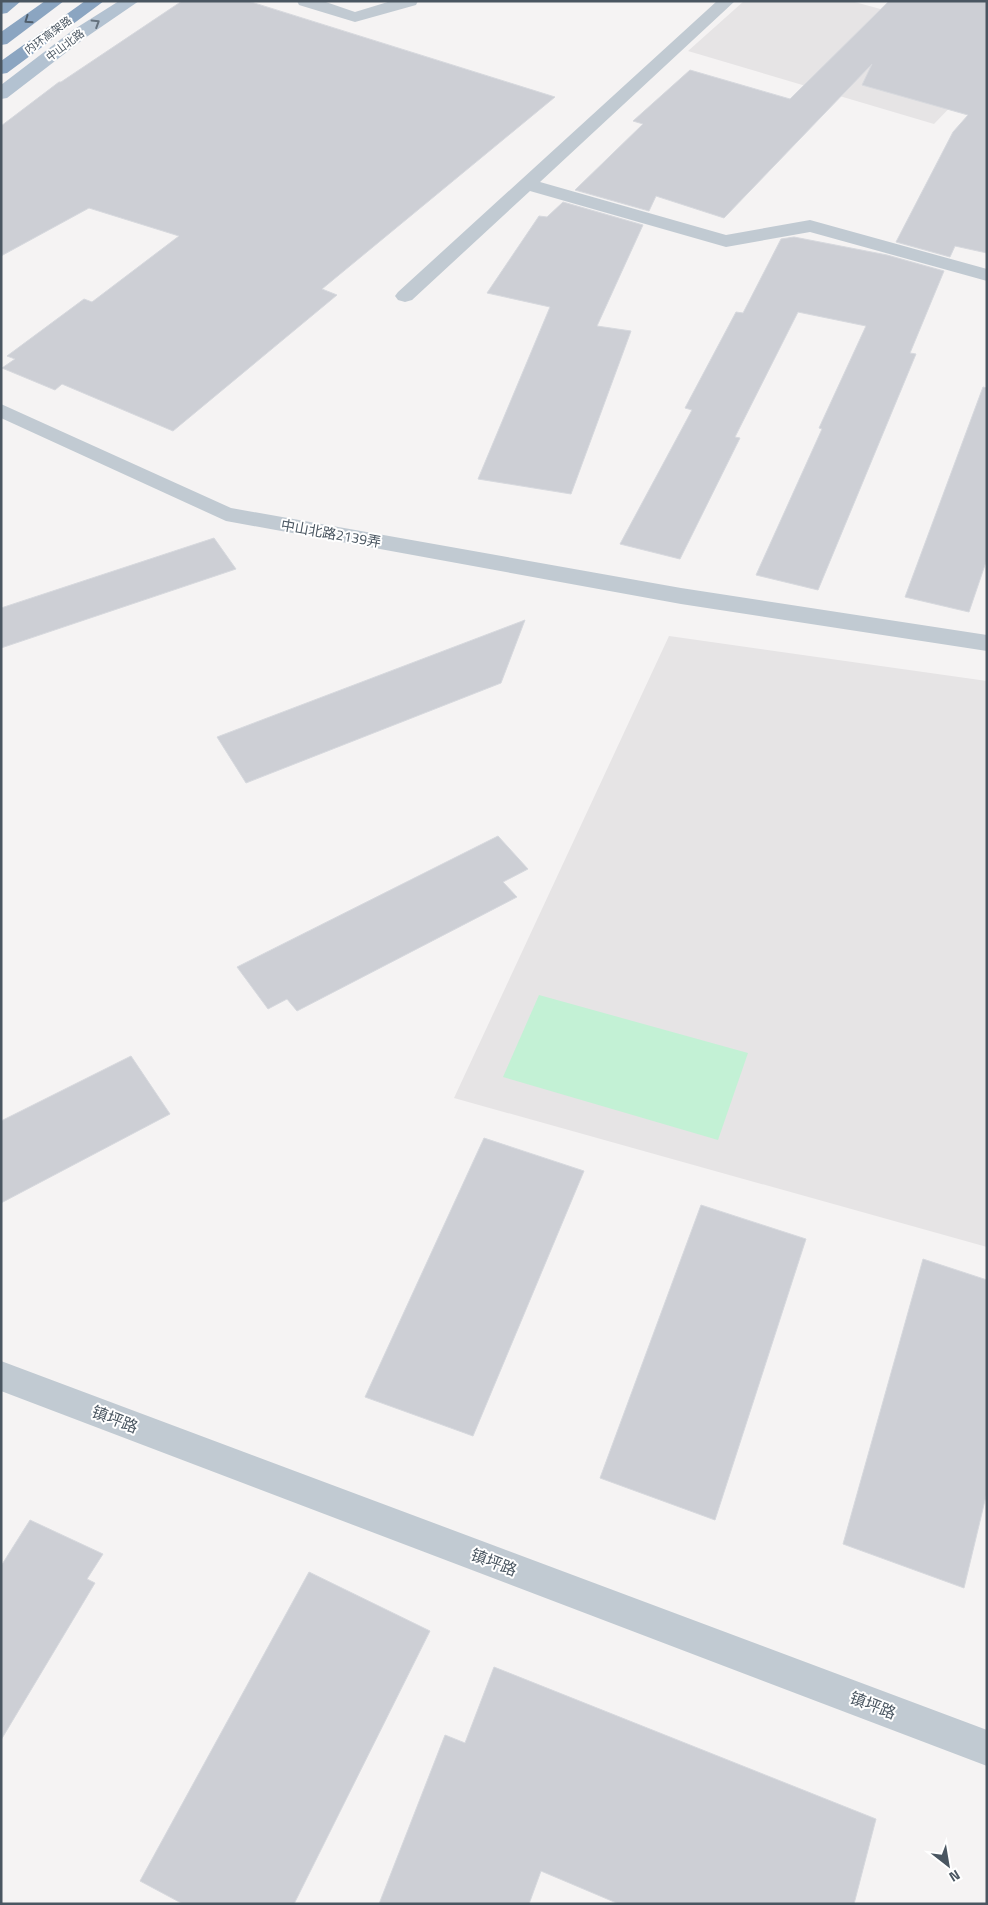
<svg xmlns="http://www.w3.org/2000/svg" width="988" height="1905" font-family="'Titillium Web','Noto Sans SC',sans-serif">
	<style>
		.education { fill: #e6e4e5 }
		.green { fill: #c3f1d5 }
		.building { fill: #cdcfd5; stroke: #d7d9de }
		.lines { fill: none; stroke-linecap: round; stroke-linejoin: round }
		.minor { fill: #c1cad2; fill-rule: evenodd }
		.major { fill: #b3c2d1; fill-rule: evenodd }
		.highway { fill: #8ba5c1; fill-rule: evenodd }
		.oneway { stroke: #505e6b }
		.oneway2 { stroke: #64717d }
		.labels { text-anchor: middle; dominant-baseline: central; stroke-width: 4; stroke-linejoin: round; paint-order: stroke }
		.far-street-label { font-size: 11px; fill: #4a5661; stroke: #fff }
		.street-label { font-size: 14px; fill: #4a5661; stroke: #fff }
		.near-street-label { font-size: 16px; fill: #4a5661; stroke: #fff }
	</style>
	<rect width="100%" height="100%" fill="#f5f3f3"/>
	<path class="education" d="M 744,1 L 851,1 L 987,38 L 987,69 L 934,124 L 688,51 Z
		M 669,636 L 987,681 L 987,1247 L 454,1098 Z"/>
	<path class="green" d="M 539,995 L 748,1053 L 718,1140 L 503,1077 Z"/>
	<path class="building" d="M 182,1 L 248,1 L 555,97 L 322,289 L 337,295 L 173,431 L 62,384 L 55,390 L 2,368 L 15,359 L 7,356 L 84,299 L 92,302 L 179,236 L 89,208 L 1,256 L 1,126 L 59,82 L 61,82 Z
		M 889,1 L 987,1 L 987,253 L 955,246 L 950,257 L 896,242 L 953,132 L 968,115 L 862,85 L 872,64 L 724,218 L 656,196 L 649,211 L 575,190 L 643,124 L 633,121 L 690,70 L 790,99 Z
		M 563,202 L 643,225 L 597,326 L 631,331 L 571,494 L 478,479 L 550,307 L 487,293 L 539,216 L 547,217 Z
		M 794,237 L 887,255 L 944,271 L 910,353 L 916,354 L 818,590 L 756,575 L 822,429 L 819,428 L 866,326 L 798,312 L 735,437 L 740,438 L 680,559 L 620,544 L 692,410 L 685,408 L 736,312 L 743,313 L 781,239 Z
		M 983,387 L 987,388 L 987,559 L 969,612 L 905,597 Z
		M 214,538 L 236,569 L 1,648 L 1,608 Z
		M 525,620 L 501,683 L 246,783 L 217,737 Z
		M 498,836 L 528,869 L 503,882 L 517,897 L 297,1011 L 287,999 L 268,1009 L 237,967 Z
		M 131,1056 L 170,1114 L 1,1203 L 1,1121 Z
		M 484,1138 L 584,1171 L 473,1436 L 365,1397 Z
		M 701,1205 L 806,1239 L 715,1520 L 600,1478 Z
		M 923,1259 L 987,1280 L 987,1492 L 964,1588 L 843,1544 Z
		M 30,1520 L 103,1554 L 87,1579 L 95,1583 L 1,1740 L 1,1566 Z
		M 309,1572 L 430,1631 L 294,1904 L 183,1904 L 140,1881 Z
		M 494,1667 L 876,1819 L 854,1904 L 619,1904 L 541,1871 L 529,1904 L 379,1904 L 445,1735 L 465,1743 Z"/>
	<g class="lines">
		<path class="minor" d="M 297,1 L 323,1 L 355,12 L 391,1 L 418,1 L 416,5 L 355,22 L 299,5 Z
			M 717,1 L 735,1 L 540,182 L 726,235 L 810,220 L 987,269 L 987,281 L 810,232 L 726,247 L 530,191 L 412,300 L 405,302 L 398,300 L 395,296 L 398,292 Z
			M 1,404 L 231,508 L 681,588 L 987,635 L 987,651 L 681,604 L 226,521 L 1,418 Z
			M 1,1361 L 987,1730 L 987,1766 L 1,1391 Z"/>
		<path class="major" d="M 119,1 L 139,1 L 85,38 L 7,98 L 1,99 L 1,85 L 73,30 Z"/>
		<path class="highway" d="M 1,1 L 21,1 L 7,13 L 1,14 Z
			M 45,1 L 64,1 L 7,44 L 1,45 L 1,32 Z
			M 85,1 L 104,1 L 7,73 L 1,74 L 1,61 Z"/>
	</g>
	<defs><path id="oneway-chevron" d="M-2-3.5L2.5 0L-2 3.5" fill="none" stroke-width="1.6" stroke-linecap="round" stroke-linejoin="round" transform="scale(1.25)"/></defs>
	<use class="oneway" href="#oneway-chevron" transform="translate(28 20) rotate(145)"/>
	<use class="oneway2" href="#oneway-chevron" transform="translate(96 23) rotate(-32)"/>
	<g class="labels">
		<g class="far-street-label">
			<text transform="translate(48 35) rotate(-36)">内环高架路</text>
			<text transform="translate(65 45) rotate(-37)">中山北路</text>
		</g>
		<g class="street-label">
			<text transform="translate(331 533) rotate(10)">中山北路2139弄</text>
		</g>
		<g class="near-street-label">
			<text transform="translate(115 1419) rotate(21)">镇坪路</text>
			<text transform="translate(494 1562) rotate(21)">镇坪路</text>
			<text transform="translate(873 1705) rotate(21)">镇坪路</text>
		</g>
	</g>
	<rect width="988" height="1905" fill="none" stroke="#4a5661" stroke-width="5"/>
	<g transform="translate(948 1865) rotate(149)" stroke="#ffffff" stroke-width="4" paint-order="stroke">
	<path d="M0-4L9 19L0 12L-9 19Z" fill="#4a5661"/>
	<text y="-8" font-size="14" font-weight="bold" text-anchor="middle" fill="#4a5661">N</text>
	</g>
</svg>
